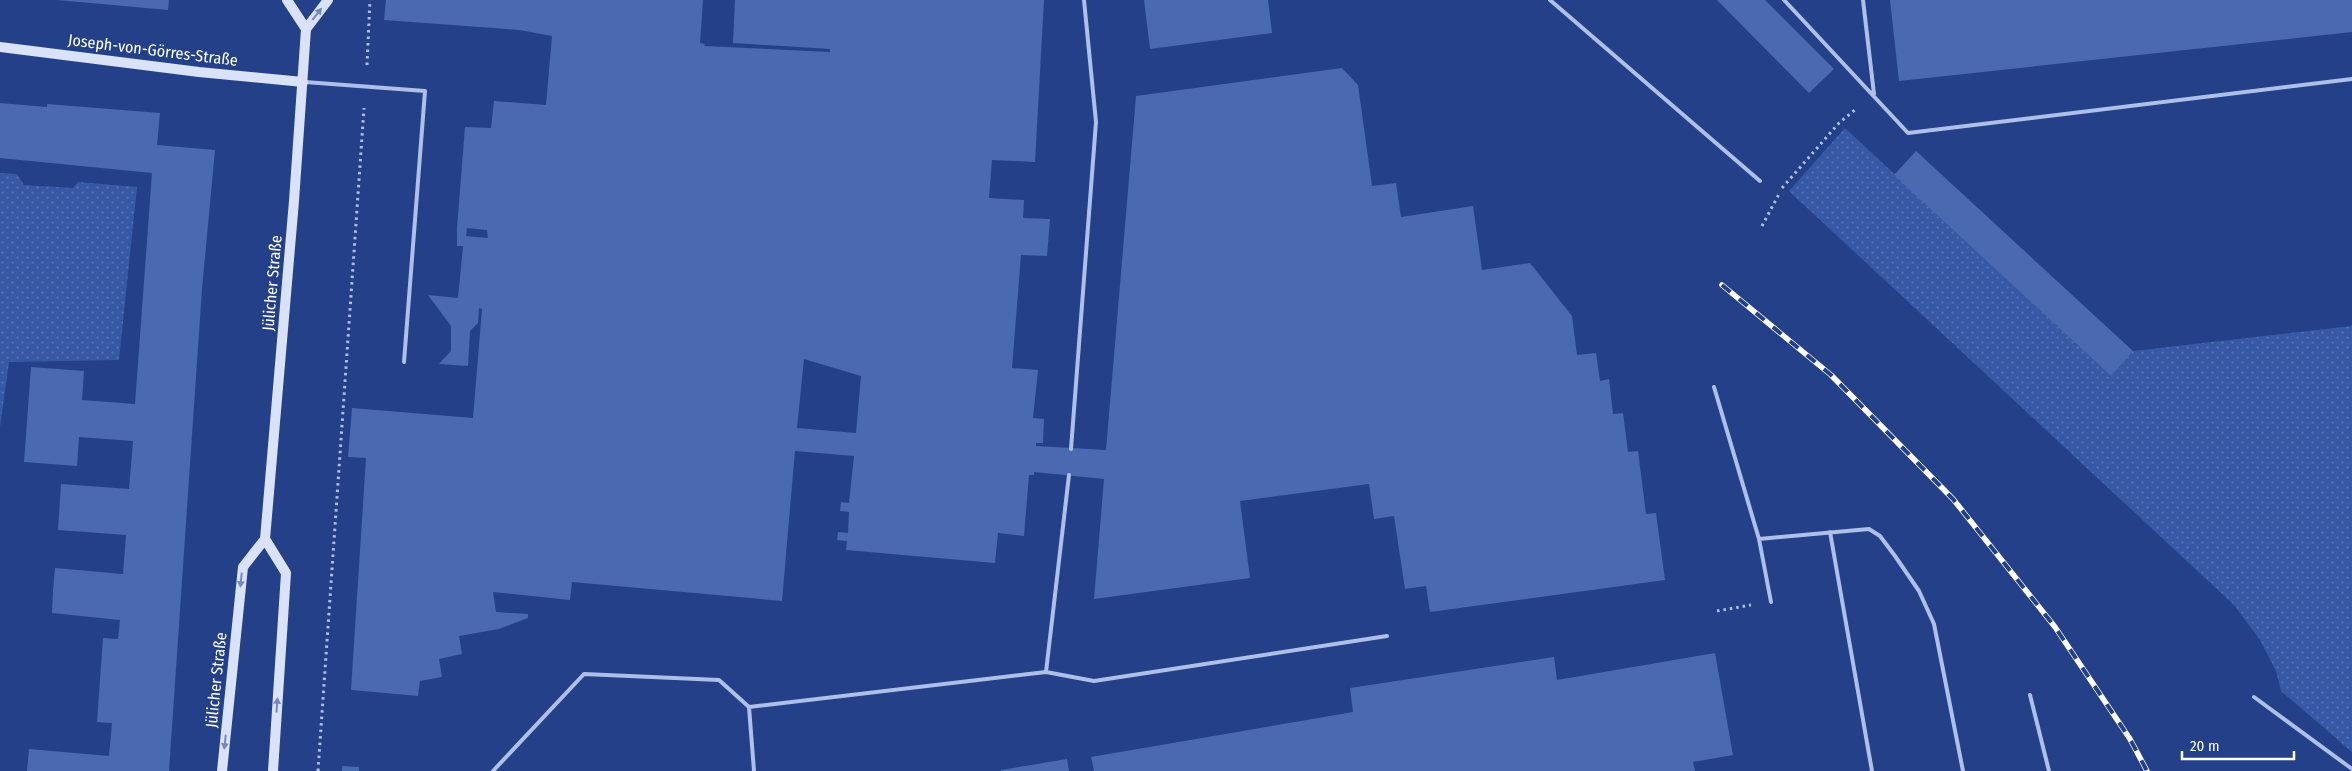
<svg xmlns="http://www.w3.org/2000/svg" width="2352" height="771" font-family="'Fira Sans Condensed',sans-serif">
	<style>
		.grass { fill: url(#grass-dots) }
		.building { fill: #4b69b0; fill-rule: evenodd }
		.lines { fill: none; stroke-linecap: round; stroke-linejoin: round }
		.path { stroke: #aec0ea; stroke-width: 3; stroke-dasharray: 2.5 4; stroke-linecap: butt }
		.lane { stroke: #aec0ea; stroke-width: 4 }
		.secondary { stroke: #d9e2f8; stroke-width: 10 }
		.rail-casing { stroke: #fff; stroke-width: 5.5 }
		.rail { stroke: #234088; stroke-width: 4; stroke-dasharray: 11; stroke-linecap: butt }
		.oneway { fill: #7589ba }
		.labels { text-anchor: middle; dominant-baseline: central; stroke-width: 4; stroke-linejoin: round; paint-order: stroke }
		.street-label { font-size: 16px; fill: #fff; stroke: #234088 }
	</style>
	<defs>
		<pattern id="grass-dots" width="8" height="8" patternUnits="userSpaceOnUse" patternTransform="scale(1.25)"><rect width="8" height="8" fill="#3759a5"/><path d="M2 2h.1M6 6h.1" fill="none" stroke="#5572b2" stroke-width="1.8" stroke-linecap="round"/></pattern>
	</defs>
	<rect width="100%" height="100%" fill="#234088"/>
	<path class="grass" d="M 1845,128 L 2110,375 L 2133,351 L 2352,326 L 2352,752 L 2281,691 L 2276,671 L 2260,640 L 2234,605 L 1789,191 Z
		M 0,173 L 17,174 L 24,185 L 73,188 L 78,182 L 137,187 L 119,360 L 9,362 L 0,427 Z"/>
	<path class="building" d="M 57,0 L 169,0 L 168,10 Z
		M 386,0 L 703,0 L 700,43 L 705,44 L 704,46 L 830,52 L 830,49 L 733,43 L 735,0 L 1044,0 L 1035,162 L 992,160 L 989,198 L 1024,200 L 1023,218 L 1050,219 L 1047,256 L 1021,255 L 1012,368 L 1038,370 L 1033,418 L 1044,419 L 1043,443 L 1036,443 L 1036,446 L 1106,450 L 1136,96 L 1342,68 L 1358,85 L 1372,186 L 1396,183 L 1401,217 L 1473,206 L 1482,270 L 1530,263 L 1572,316 L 1577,355 L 1596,353 L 1600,381 L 1609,379 L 1613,414 L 1623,413 L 1628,452 L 1638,451 L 1646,514 L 1656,513 L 1665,580 L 1430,612 L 1426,586 L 1405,589 L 1394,516 L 1374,519 L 1369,484 L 1240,501 L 1250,578 L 1094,599 L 1104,479 L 1034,472 L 1034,475 L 1029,475 L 1024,536 L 998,533 L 995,563 L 846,550 L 847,541 L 837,540 L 838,532 L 848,533 L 849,512 L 840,511 L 841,502 L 849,503 L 854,456 L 795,451 L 782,601 L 572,582 L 570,600 L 493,592 L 496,612 L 528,614 L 528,618 L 499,629 L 459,636 L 462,654 L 439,659 L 442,677 L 420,681 L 418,696 L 351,690 L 366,458 L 348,457 L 352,408 L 473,418 L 482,309 L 479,308 L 478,323 L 470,331 L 468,366 L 439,364 L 451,351 L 451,326 L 428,295 L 458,298 L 463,246 L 457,246 L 457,228 L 465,127 L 491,128 L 494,101 L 546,105 L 552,36 L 519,30 L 384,20 ZM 467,228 L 487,230 L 488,238 L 466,236 ZM 804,359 L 861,376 L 856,433 L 797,428 Z
		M 1144,0 L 1268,0 L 1272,33 L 1150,49 Z
		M 1717,0 L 1765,0 L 1834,69 L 1809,93 Z
		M 1890,0 L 2352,0 L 2352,32 L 1899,81 Z
		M 0,103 L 47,107 L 47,104 L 160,113 L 157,145 L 215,150 L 202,289 L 169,771 L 27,771 L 29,749 L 109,756 L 112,723 L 97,722 L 103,638 L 118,639 L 120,620 L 52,613 L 53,591 L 55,568 L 123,574 L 126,535 L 58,530 L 61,484 L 129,489 L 133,441 L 79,437 L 77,466 L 24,462 L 31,367 L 84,371 L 82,400 L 135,404 L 152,173 L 0,158 Z
		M 1916,151 L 2133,351 L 2111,376 L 1894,175 Z
		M 1715,653 L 1733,755 L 1693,762 L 1695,771 L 1094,771 L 1091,757 L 1353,712 L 1350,688 L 1554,657 L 1557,680 Z
		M 1067,759 L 1069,771 L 1001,771 L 1001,770 Z
		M 342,766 L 359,767 L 359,771 L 342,771 Z"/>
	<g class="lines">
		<path class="path" d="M 367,65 L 370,0
			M 1782,188 L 1839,123 L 1856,109
			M 1762,226 L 1779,194
			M 1717,611 L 1751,605
			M 318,771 L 364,108"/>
		<path class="lane" d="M 1550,0 L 1760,181
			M 1784,0 L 1908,133 L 2352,79
			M 1863,0 L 1874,94
			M 305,82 L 425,91 L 404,362
			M 1714,387 L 1759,539 L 1869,529 L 1880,536 L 1895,556 L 1919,591 L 1934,624 L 1963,771
			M 1071,449 L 1096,122 L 1084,0
			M 1830,532 L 1872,771
			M 1759,539 L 1771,602
			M 1046,672 L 1094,681 L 1387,636
			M 2030,695 L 2049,771
			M 2254,697 L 2352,769
			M 493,771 L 584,674 L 719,680 L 749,707
			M 754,771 L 749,707 L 1046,672 L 1069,475"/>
		<path class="secondary" d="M 287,0 L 306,29
			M 0,47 L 199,72 L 303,82
			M 265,539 L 286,573 L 273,771
			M 222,771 L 243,567 L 265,539 L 294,201 L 306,29 L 328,0"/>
		<g class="rail-casing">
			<path id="rail" d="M 1722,285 L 1831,375 L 1953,499 L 2055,627 L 2130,739 L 2147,771"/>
		</g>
		<use href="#rail" class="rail"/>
	</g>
	<defs><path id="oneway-solid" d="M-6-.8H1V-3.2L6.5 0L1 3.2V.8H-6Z" transform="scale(1.25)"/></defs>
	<g class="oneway">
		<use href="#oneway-solid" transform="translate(317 14) rotate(-52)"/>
		<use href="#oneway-solid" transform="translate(241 580) rotate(96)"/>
		<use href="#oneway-solid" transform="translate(277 705) rotate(-86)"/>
		<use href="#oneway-solid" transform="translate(225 742) rotate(96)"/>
	</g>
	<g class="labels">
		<g class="street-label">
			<text transform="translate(153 50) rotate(7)">Joseph-von-Görres-Straße</text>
			<text transform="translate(272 283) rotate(-85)">Jülicher Straße</text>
			<text transform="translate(216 680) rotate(-84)">Jülicher Straße</text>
		</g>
	</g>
	<path d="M2182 751v8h112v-8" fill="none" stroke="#ffffff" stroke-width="2.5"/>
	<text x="2190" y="751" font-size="15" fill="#ffffff" stroke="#234088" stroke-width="4" paint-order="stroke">20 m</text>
</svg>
